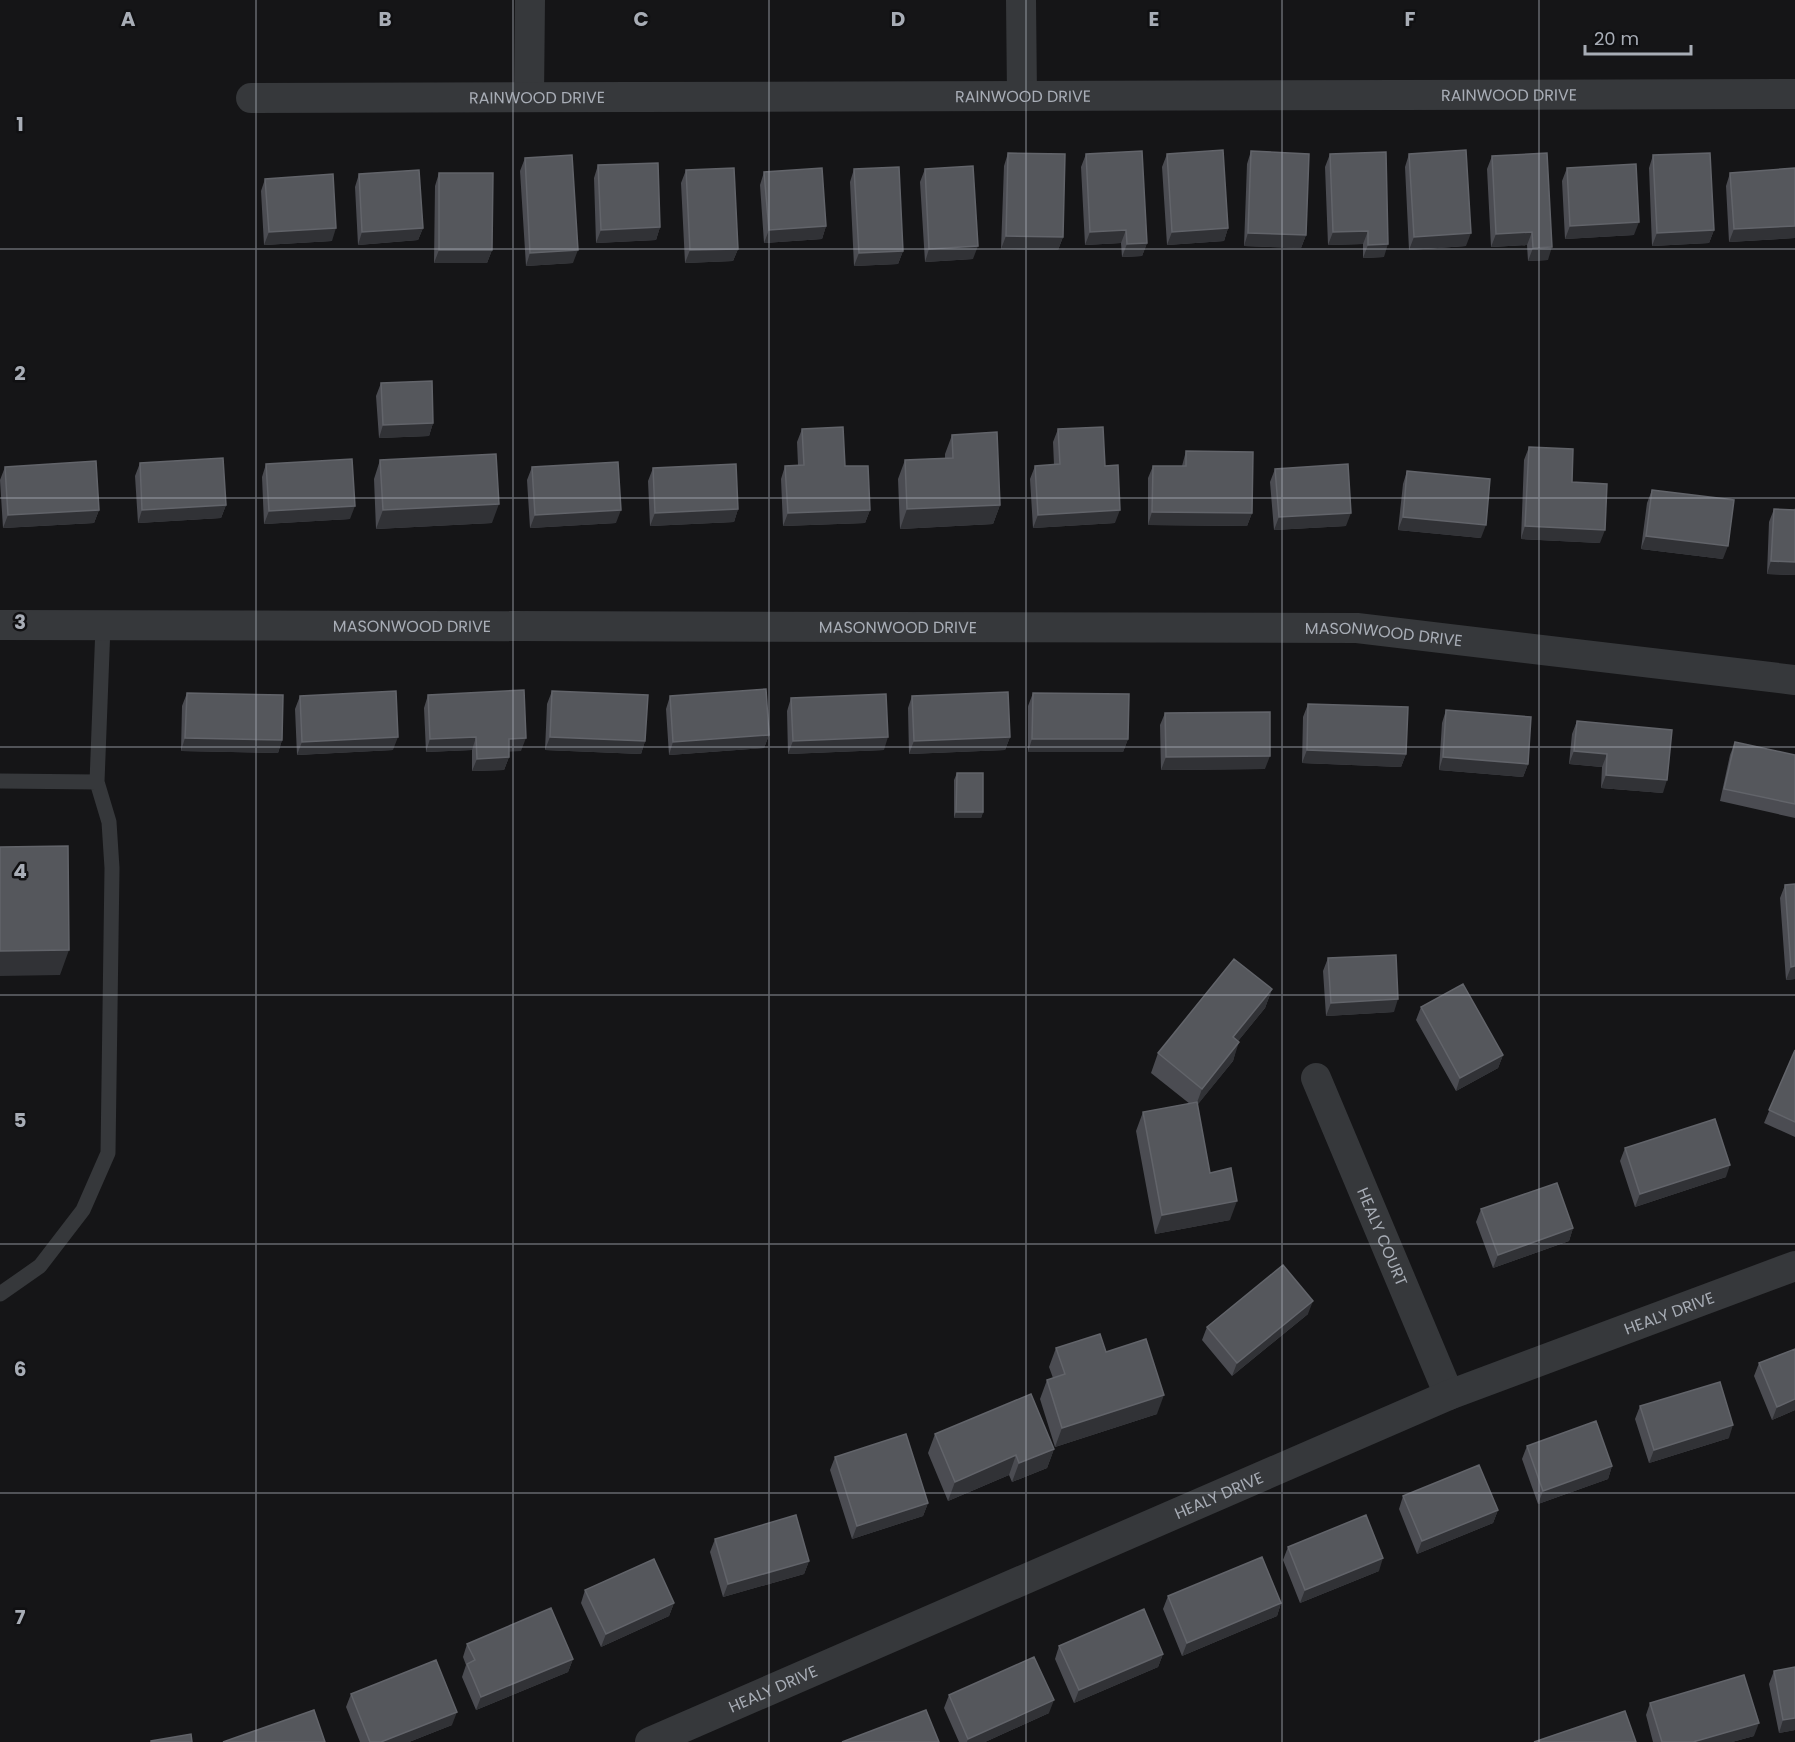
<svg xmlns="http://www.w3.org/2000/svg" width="1795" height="1742" font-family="Poppins,sans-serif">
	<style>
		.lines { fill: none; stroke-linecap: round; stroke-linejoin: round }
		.service { stroke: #36383b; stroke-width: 15 }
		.minor { stroke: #36383b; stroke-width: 30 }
		.wall { fill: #4b4c52 }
		.shaded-wall { fill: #313236 }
		.building { fill: #55575c; stroke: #62646a; stroke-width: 1.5 }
		.grid { fill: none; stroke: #a8adb6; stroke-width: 1.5; stroke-opacity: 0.55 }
		.labels { text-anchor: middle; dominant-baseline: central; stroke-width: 5; stroke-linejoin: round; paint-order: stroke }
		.street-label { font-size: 16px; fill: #a8adb6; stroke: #101012 }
		.grid-label { font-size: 20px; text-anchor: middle; font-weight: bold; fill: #a8adb6; stroke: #101012; stroke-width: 5; stroke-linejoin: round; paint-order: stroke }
	</style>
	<rect width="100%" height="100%" fill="#151517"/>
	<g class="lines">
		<path class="service" d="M 0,781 L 97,782
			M 0,1294 L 40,1266 L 83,1210 L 108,1153 L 112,868 L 109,822 L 97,782 L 103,626"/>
		<g class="minor">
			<path d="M 1021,0 L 1022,95"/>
			<path d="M 529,97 L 530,0"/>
			<path id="s1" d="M 251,98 L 1795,94"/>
			<path id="s2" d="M 0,625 L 1357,628 L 1795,680"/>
			<path id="s3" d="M 1316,1078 L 1449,1395"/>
			<path id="s4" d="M 650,1742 L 1449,1395 L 1795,1266"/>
		</g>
	</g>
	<path class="wall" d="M 1251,151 L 1306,235 L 1301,248 L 1244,246 L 1247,164 Z
		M 1008,153 L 1063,237 L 1058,250 L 1001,249 L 1004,166 Z
		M 1086,154 L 1147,243 L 1142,256 L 1122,257 L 1121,243 L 1085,245 L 1081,167 Z
		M 1167,154 L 1228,228 L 1224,241 L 1167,245 L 1162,167 Z
		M 1330,154 L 1384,257 L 1363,258 L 1363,244 L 1328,245 L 1325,167 Z
		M 1409,154 L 1466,246 L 1409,250 L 1405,167 Z
		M 1653,155 L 1714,230 L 1709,243 L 1652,246 L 1649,168 Z
		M 1492,156 L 1548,260 L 1528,261 L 1527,245 L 1491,247 L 1487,169 Z
		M 525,158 L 573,263 L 526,266 L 520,171 Z
		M 598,165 L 660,227 L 656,240 L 596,243 L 594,178 Z
		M 1567,168 L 1634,235 L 1565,239 L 1562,181 Z
		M 1795,168 L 1795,238 L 1729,242 L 1726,186 L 1730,173 Z
		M 854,169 L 903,251 L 898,264 L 854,266 L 850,182 Z
		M 925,169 L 973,259 L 925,262 L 920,182 Z
		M 686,170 L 738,249 L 733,261 L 685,263 L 681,183 Z
		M 764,172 L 826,226 L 822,239 L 764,243 L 760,185 Z
		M 439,173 L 492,250 L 487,263 L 434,263 L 435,186 Z
		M 359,174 L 423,228 L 418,240 L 358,245 L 355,187 Z
		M 265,179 L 332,241 L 264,245 L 261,191 Z
		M 381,383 L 433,423 L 429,436 L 379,438 L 376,396 Z
		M 802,429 L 845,466 L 870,510 L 865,523 L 783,526 L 781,479 L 785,466 L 798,465 L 797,442 Z
		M 1058,429 L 1105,466 L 1115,523 L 1033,528 L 1030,479 L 1035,466 L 1054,465 L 1053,442 Z
		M 952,435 L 1000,505 L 993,524 L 900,529 L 898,479 L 905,460 L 945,458 L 945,454 Z
		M 1529,447 L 1572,482 L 1600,543 L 1521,539 L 1524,460 Z
		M 1186,451 L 1252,513 L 1247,526 L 1148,525 L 1148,478 L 1153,466 L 1182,466 Z
		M 380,460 L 492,523 L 376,529 L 374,479 Z
		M 140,463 L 226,505 L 221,518 L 138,523 L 135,476 Z
		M 266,464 L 350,519 L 264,524 L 262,477 Z
		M 5,467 L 99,510 L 94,523 L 3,528 L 0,480 Z
		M 532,467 L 616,523 L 530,528 L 527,480 Z
		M 653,468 L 738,509 L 734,522 L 650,526 L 648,481 Z
		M 1275,469 L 1346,526 L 1274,530 L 1270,482 Z
		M 1407,471 L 1481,538 L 1398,530 L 1403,484 Z
		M 1652,490 L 1723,559 L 1641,549 L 1647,503 Z
		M 1795,508 L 1795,575 L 1767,574 L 1769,522 L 1774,509 L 1794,510 Z
		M 552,691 L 645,741 L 641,754 L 545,750 L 547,704 Z
		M 187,693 L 282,740 L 278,753 L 181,751 L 182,706 Z
		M 1033,693 L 1128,739 L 1123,752 L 1028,752 L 1028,706 Z
		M 428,695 L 521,751 L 509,751 L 509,757 L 504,770 L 472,771 L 472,750 L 426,752 L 424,708 Z
		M 300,696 L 393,750 L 297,755 L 295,709 Z
		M 670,696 L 769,735 L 764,748 L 669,755 L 666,709 Z
		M 912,696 L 1010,737 L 1005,750 L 909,754 L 908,708 Z
		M 791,698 L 884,750 L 788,754 L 787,711 Z
		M 1308,704 L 1406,754 L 1401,767 L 1302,763 L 1303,717 Z
		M 1446,710 L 1528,764 L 1523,777 L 1439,770 L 1442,723 Z
		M 1165,713 L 1265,769 L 1161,770 L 1160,725 Z
		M 1577,721 L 1663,793 L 1601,788 L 1602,767 L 1569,764 L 1572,734 Z
		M 1735,742 L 1795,755 L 1795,818 L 1720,801 L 1730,755 Z
		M 957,773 L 983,812 L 981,818 L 954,818 L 954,780 Z
		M 1785,885 L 1795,979 L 1786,980 L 1780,898 Z
		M 1328,958 L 1394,1012 L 1326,1016 L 1323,971 Z
		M 1272,989 L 1265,1008 L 1238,1041 L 1233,1061 L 1197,1105 L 1210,1173 L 1230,1220 L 1155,1234 L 1136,1131 L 1143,1112 L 1190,1104 L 1151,1073 L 1158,1053 Z
		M 1421,1007 L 1503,1055 L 1498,1068 L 1456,1091 L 1416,1020 Z
		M 1795,1050 L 1795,1137 L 1764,1123 Z
		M 1625,1148 L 1726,1177 L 1635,1207 L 1620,1161 Z
		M 1481,1209 L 1573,1228 L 1569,1241 L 1493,1268 L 1476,1222 Z
		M 1308,1314 L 1232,1376 L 1202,1340 L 1207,1327 Z
		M 1056,1348 L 1157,1414 L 1055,1447 L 1040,1399 L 1047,1380 L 1053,1378 L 1049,1367 Z
		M 1795,1349 L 1795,1410 L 1772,1420 L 1754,1376 L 1759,1363 Z
		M 1640,1406 L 1729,1438 L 1649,1463 L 1635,1419 Z
		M 935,1434 L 1054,1449 L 1047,1468 L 1012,1482 L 1009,1475 L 948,1501 L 928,1453 Z
		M 1527,1446 L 1612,1466 L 1608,1479 L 1538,1504 L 1522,1459 Z
		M 835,1457 L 928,1503 L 923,1516 L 852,1539 L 830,1470 Z
		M 1403,1496 L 1498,1510 L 1493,1523 L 1417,1554 L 1399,1509 Z
		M 715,1539 L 809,1561 L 804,1574 L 723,1597 L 710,1552 Z
		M 1288,1547 L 1379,1571 L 1300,1603 L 1283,1560 Z
		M 585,1590 L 674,1603 L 669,1616 L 601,1647 L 581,1603 Z
		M 1168,1596 L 1281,1603 L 1277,1616 L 1182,1656 L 1163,1609 Z
		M 467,1644 L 573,1659 L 568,1672 L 476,1710 L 462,1677 L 466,1665 L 463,1657 Z
		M 1059,1646 L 1163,1654 L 1158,1667 L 1074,1703 L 1055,1659 Z
		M 1774,1671 L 1795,1730 L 1779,1733 L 1769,1684 Z
		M 351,1694 L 452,1725 L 409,1742 L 360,1742 L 346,1707 Z
		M 949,1695 L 1049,1713 L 985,1742 L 959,1742 L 944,1708 Z
		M 1650,1703 L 1754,1736 L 1732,1742 L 1653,1742 L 1646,1715 Z"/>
	<path class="shaded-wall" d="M 1639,222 L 1634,235 L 1565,239 L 1570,226 Z
		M 826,226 L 822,239 L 764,243 L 769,230 Z
		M 1795,226 L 1795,238 L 1729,242 L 1734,229 Z
		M 660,227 L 656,240 L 596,243 L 601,230 Z
		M 336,228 L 332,241 L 264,245 L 269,232 Z
		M 423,228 L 418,240 L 358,245 L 362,232 Z
		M 1228,228 L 1224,241 L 1167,245 L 1172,232 Z
		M 1126,230 L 1121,243 L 1085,245 L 1090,232 Z
		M 1714,230 L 1709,243 L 1652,246 L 1657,233 Z
		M 1368,231 L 1363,244 L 1328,245 L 1333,232 Z
		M 1532,232 L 1527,245 L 1491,247 L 1496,234 Z
		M 1248,233 L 1306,235 L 1301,248 L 1244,246 Z
		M 1471,233 L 1466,246 L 1409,250 L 1414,237 Z
		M 1006,236 L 1063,237 L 1058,250 L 1001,249 Z
		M 1147,243 L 1142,256 L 1122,257 L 1127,244 Z
		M 1388,244 L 1384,257 L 1363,258 L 1368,245 Z
		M 978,246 L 973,259 L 925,262 L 929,249 Z
		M 1552,247 L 1548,260 L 1528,261 L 1533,248 Z
		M 738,249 L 733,261 L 685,263 L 690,250 Z
		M 439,250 L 492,250 L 487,263 L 434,263 Z
		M 578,250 L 573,263 L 526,266 L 530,253 Z
		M 903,251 L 898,264 L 854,266 L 859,253 Z
		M 433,423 L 429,436 L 379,438 L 383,425 Z
		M 499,504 L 492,523 L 376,529 L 383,510 Z
		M 226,505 L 221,518 L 138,523 L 142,510 Z
		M 1000,505 L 993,524 L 900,529 L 907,509 Z
		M 355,506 L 350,519 L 264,524 L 269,511 Z
		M 738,509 L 734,522 L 650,526 L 655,513 Z
		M 99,510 L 94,523 L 3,528 L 8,515 Z
		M 621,510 L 616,523 L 530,528 L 535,515 Z
		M 870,510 L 865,523 L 783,526 L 788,513 Z
		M 1120,510 L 1115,523 L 1033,528 L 1038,515 Z
		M 1152,512 L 1252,513 L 1247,526 L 1148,525 Z
		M 1351,513 L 1346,526 L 1274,530 L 1279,517 Z
		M 1403,517 L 1486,525 L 1481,538 L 1398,530 Z
		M 1525,526 L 1605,530 L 1600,543 L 1521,539 Z
		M 1646,536 L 1728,546 L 1723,559 L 1641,549 Z
		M 1771,561 L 1795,562 L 1795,575 L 1767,574 Z
		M 769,735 L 764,748 L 669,755 L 673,742 Z
		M 398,737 L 393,750 L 297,755 L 302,742 Z
		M 476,737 L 472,750 L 426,752 L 430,739 Z
		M 550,737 L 645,741 L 641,754 L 545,750 Z
		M 888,737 L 884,750 L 788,754 L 793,741 Z
		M 1010,737 L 1005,750 L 909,754 L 914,741 Z
		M 185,738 L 282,740 L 278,753 L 181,751 Z
		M 526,738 L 521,751 L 504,752 L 509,739 Z
		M 1032,739 L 1128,739 L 1123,752 L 1028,752 Z
		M 1307,750 L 1406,754 L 1401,767 L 1302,763 Z
		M 1574,751 L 1607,754 L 1602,767 L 1569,764 Z
		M 1270,756 L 1265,769 L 1161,770 L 1166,757 Z
		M 509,757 L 504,770 L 472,771 L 477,759 Z
		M 1443,757 L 1528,764 L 1523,777 L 1439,770 Z
		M 1606,775 L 1667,780 L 1663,793 L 1601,788 Z
		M 956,812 L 983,812 L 981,818 L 954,818 Z
		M 69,950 L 60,975 L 0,976 L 0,951 Z
		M 1795,966 L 1795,979 L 1786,980 L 1791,967 Z
		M 1272,989 L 1265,1008 L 1226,1056 L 1233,1037 Z
		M 1398,999 L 1394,1012 L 1326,1016 L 1331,1003 Z
		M 1239,1042 L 1233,1061 L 1195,1108 L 1202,1089 Z
		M 1503,1055 L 1498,1068 L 1456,1091 L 1460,1078 Z
		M 1730,1165 L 1726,1177 L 1635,1207 L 1640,1194 Z
		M 1237,1201 L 1230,1220 L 1155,1234 L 1162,1215 Z
		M 1573,1228 L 1569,1241 L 1493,1268 L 1498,1255 Z
		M 1313,1301 L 1308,1314 L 1232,1376 L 1237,1363 Z
		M 1164,1395 L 1157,1414 L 1055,1447 L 1062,1428 Z
		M 1795,1399 L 1795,1410 L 1772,1420 L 1777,1407 Z
		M 1733,1425 L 1729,1438 L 1649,1463 L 1654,1450 Z
		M 1054,1449 L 1047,1468 L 1012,1482 L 1019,1463 Z
		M 1016,1455 L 1009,1475 L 948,1501 L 955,1482 Z
		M 1612,1466 L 1608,1479 L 1538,1504 L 1543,1491 Z
		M 928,1503 L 923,1516 L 852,1539 L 857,1526 Z
		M 1498,1510 L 1493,1523 L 1417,1554 L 1422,1541 Z
		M 1383,1558 L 1379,1571 L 1300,1603 L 1305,1590 Z
		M 809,1561 L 804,1574 L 723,1597 L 728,1584 Z
		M 674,1603 L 669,1616 L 601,1647 L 606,1634 Z
		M 1281,1603 L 1277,1616 L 1182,1656 L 1187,1643 Z
		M 1163,1654 L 1158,1667 L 1074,1703 L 1079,1690 Z
		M 573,1659 L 568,1672 L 476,1710 L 481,1697 Z
		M 1054,1700 L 1049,1713 L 985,1742 L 967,1742 L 968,1739 Z
		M 457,1712 L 452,1725 L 409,1742 L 381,1742 Z
		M 1795,1718 L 1795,1730 L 1779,1733 L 1783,1720 Z
		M 1759,1723 L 1754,1736 L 1732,1742 L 1693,1742 Z"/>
	<path class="building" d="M 1223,150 L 1228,228 L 1172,232 L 1167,154 Z
		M 1466,150 L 1471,233 L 1414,237 L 1409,154 Z
		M 1142,151 L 1147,243 L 1127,244 L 1126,230 L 1090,232 L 1086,154 Z
		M 1251,151 L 1309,154 L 1306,235 L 1248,233 Z
		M 1386,152 L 1388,244 L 1368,245 L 1368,231 L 1333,232 L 1330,154 Z
		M 1008,153 L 1065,154 L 1063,237 L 1006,236 Z
		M 1547,153 L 1552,247 L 1533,248 L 1532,232 L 1496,234 L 1492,156 Z
		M 1710,153 L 1714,230 L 1657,233 L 1653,155 Z
		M 572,155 L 578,250 L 530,253 L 525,158 Z
		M 658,163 L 660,227 L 601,230 L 598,165 Z
		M 1636,164 L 1639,222 L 1570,226 L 1567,168 Z
		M 973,166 L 978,246 L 929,249 L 925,169 Z
		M 899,167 L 903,251 L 859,253 L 854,169 Z
		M 734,168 L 738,249 L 690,250 L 686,170 Z
		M 822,168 L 826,226 L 769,230 L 764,172 Z
		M 1795,168 L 1795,226 L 1734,229 L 1730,173 Z
		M 419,170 L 423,228 L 362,232 L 359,174 Z
		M 439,173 L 493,173 L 492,250 L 439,250 Z
		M 333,174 L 336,228 L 269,232 L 265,179 Z
		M 432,381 L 433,423 L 383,425 L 381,383 Z
		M 843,427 L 845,466 L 868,466 L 870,510 L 788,513 L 785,466 L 804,465 L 802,429 Z
		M 1103,427 L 1105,466 L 1118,465 L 1120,510 L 1038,515 L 1035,466 L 1060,464 L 1058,429 Z
		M 997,432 L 1000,505 L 907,509 L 905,460 L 953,458 L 952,435 Z
		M 1529,447 L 1573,449 L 1572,482 L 1607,484 L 1605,530 L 1525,526 Z
		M 1186,451 L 1253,452 L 1252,513 L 1152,512 L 1153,466 L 1186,466 Z
		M 496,454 L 499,504 L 383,510 L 380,460 Z
		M 223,458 L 226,505 L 142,510 L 140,463 Z
		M 352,459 L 355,506 L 269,511 L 266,464 Z
		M 96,461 L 99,510 L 8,515 L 5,467 Z
		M 618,462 L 621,510 L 535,515 L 532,467 Z
		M 736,464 L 738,509 L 655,513 L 653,468 Z
		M 1348,464 L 1351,513 L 1279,517 L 1275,469 Z
		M 1407,471 L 1490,479 L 1486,525 L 1403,517 Z
		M 1652,490 L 1734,500 L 1728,546 L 1646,536 Z
		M 1774,509 L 1795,510 L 1795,562 L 1771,561 Z
		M 766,689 L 769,735 L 673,742 L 670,696 Z
		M 524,690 L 526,738 L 509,739 L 509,757 L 477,759 L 476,737 L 430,739 L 428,695 Z
		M 396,691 L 398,737 L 302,742 L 300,696 Z
		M 552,691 L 648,695 L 645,741 L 550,737 Z
		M 1008,692 L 1010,737 L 914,741 L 912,696 Z
		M 187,693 L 283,695 L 282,740 L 185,738 Z
		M 1033,693 L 1129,694 L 1128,739 L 1032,739 Z
		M 886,694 L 888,737 L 793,741 L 791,698 Z
		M 1308,704 L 1408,707 L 1406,754 L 1307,750 Z
		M 1446,710 L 1531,717 L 1528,764 L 1443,757 Z
		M 1270,712 L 1270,756 L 1166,757 L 1165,713 Z
		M 1577,721 L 1672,730 L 1667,780 L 1606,775 L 1607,754 L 1574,751 Z
		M 1735,742 L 1795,755 L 1795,804 L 1724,789 Z
		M 957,773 L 983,773 L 983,812 L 956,812 Z
		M 68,846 L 69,950 L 0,951 L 0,847 Z
		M 1795,884 L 1795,966 L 1791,967 L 1785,885 Z
		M 1396,955 L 1398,999 L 1331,1003 L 1328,958 Z
		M 1234,959 L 1272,989 L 1233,1037 L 1239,1042 L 1202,1089 L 1158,1053 Z
		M 1463,984 L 1503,1055 L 1460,1078 L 1421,1007 Z
		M 1795,1050 L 1795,1122 L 1769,1110 Z
		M 1197,1102 L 1210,1173 L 1231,1168 L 1237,1201 L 1162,1215 L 1143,1112 Z
		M 1715,1119 L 1730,1165 L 1640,1194 L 1625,1148 Z
		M 1557,1183 L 1573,1228 L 1498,1255 L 1481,1209 Z
		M 1283,1265 L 1313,1301 L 1237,1363 L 1207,1327 Z
		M 1100,1334 L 1106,1352 L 1146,1339 L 1164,1395 L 1062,1428 L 1047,1380 L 1065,1374 L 1056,1348 Z
		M 1795,1349 L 1795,1399 L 1777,1407 L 1759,1363 Z
		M 1720,1382 L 1733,1425 L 1654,1450 L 1640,1406 Z
		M 1031,1394 L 1054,1449 L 1019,1463 L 1016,1455 L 955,1482 L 935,1434 Z
		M 1596,1421 L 1612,1466 L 1543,1491 L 1527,1446 Z
		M 906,1434 L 928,1503 L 857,1526 L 835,1457 Z
		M 1479,1465 L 1498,1510 L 1422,1541 L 1403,1496 Z
		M 796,1515 L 809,1561 L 728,1584 L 715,1539 Z
		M 1366,1515 L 1383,1558 L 1305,1590 L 1288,1547 Z
		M 1262,1557 L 1281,1603 L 1187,1643 L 1168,1596 Z
		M 654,1559 L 674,1603 L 606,1634 L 585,1590 Z
		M 551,1608 L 573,1659 L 481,1697 L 467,1664 L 475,1660 L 467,1644 Z
		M 1144,1609 L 1163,1654 L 1079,1690 L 1059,1646 Z
		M 1034,1657 L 1054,1700 L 968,1739 L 949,1695 Z
		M 436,1660 L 457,1712 L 381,1742 L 370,1742 L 351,1694 Z
		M 1795,1667 L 1795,1718 L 1783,1720 L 1774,1671 Z
		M 1744,1675 L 1759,1723 L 1693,1742 L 1662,1742 L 1650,1703 Z
		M 314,1710 L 325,1742 L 223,1742 Z
		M 926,1710 L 939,1742 L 842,1742 Z
		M 1625,1711 L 1636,1742 L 1534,1742 Z
		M 191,1734 L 192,1742 L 151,1742 L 151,1741 Z"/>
	<path class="grid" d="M 256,0 L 256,1742M 513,0 L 513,1742M 769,0 L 769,1742M 1026,0 L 1026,1742M 1282,0 L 1282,1742M 1539,0 L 1539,1742M 0,249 L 1795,249M 0,498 L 1795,498M 0,747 L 1795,747M 0,995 L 1795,995M 0,1244 L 1795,1244M 0,1493 L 1795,1493"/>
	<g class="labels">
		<g class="street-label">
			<text stroke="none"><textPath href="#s1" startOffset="1258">RAINWOOD DRIVE</textPath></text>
			<text stroke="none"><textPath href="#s1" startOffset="772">RAINWOOD DRIVE</textPath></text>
			<text stroke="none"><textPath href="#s1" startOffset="286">RAINWOOD DRIVE</textPath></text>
			<text stroke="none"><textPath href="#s2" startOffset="412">MASONWOOD DRIVE</textPath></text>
			<text stroke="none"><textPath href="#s2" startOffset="898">MASONWOOD DRIVE</textPath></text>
			<text stroke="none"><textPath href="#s2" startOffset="1384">MASONWOOD DRIVE</textPath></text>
			<text stroke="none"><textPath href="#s3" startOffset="172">HEALY COURT</textPath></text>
			<text stroke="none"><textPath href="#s4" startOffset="1106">HEALY DRIVE</textPath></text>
			<text stroke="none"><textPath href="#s4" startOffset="620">HEALY DRIVE</textPath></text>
			<text stroke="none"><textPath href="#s4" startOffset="134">HEALY DRIVE</textPath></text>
		</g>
	</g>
	<g class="grid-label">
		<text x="128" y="26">A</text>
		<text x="385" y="26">B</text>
		<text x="641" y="26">C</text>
		<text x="898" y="26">D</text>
		<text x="1154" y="26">E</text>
		<text x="1410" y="26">F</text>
		<text x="20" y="131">1</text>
		<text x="20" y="380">2</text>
		<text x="20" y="629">3</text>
		<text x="20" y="878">4</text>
		<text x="20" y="1127">5</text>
		<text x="20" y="1376">6</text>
		<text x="20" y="1624">7</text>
	</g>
	<path d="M1585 45v9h106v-9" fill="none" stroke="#a8adb6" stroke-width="3"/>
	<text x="1594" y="45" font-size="18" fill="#a8adb6" stroke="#101012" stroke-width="4.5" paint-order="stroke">20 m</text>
</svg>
